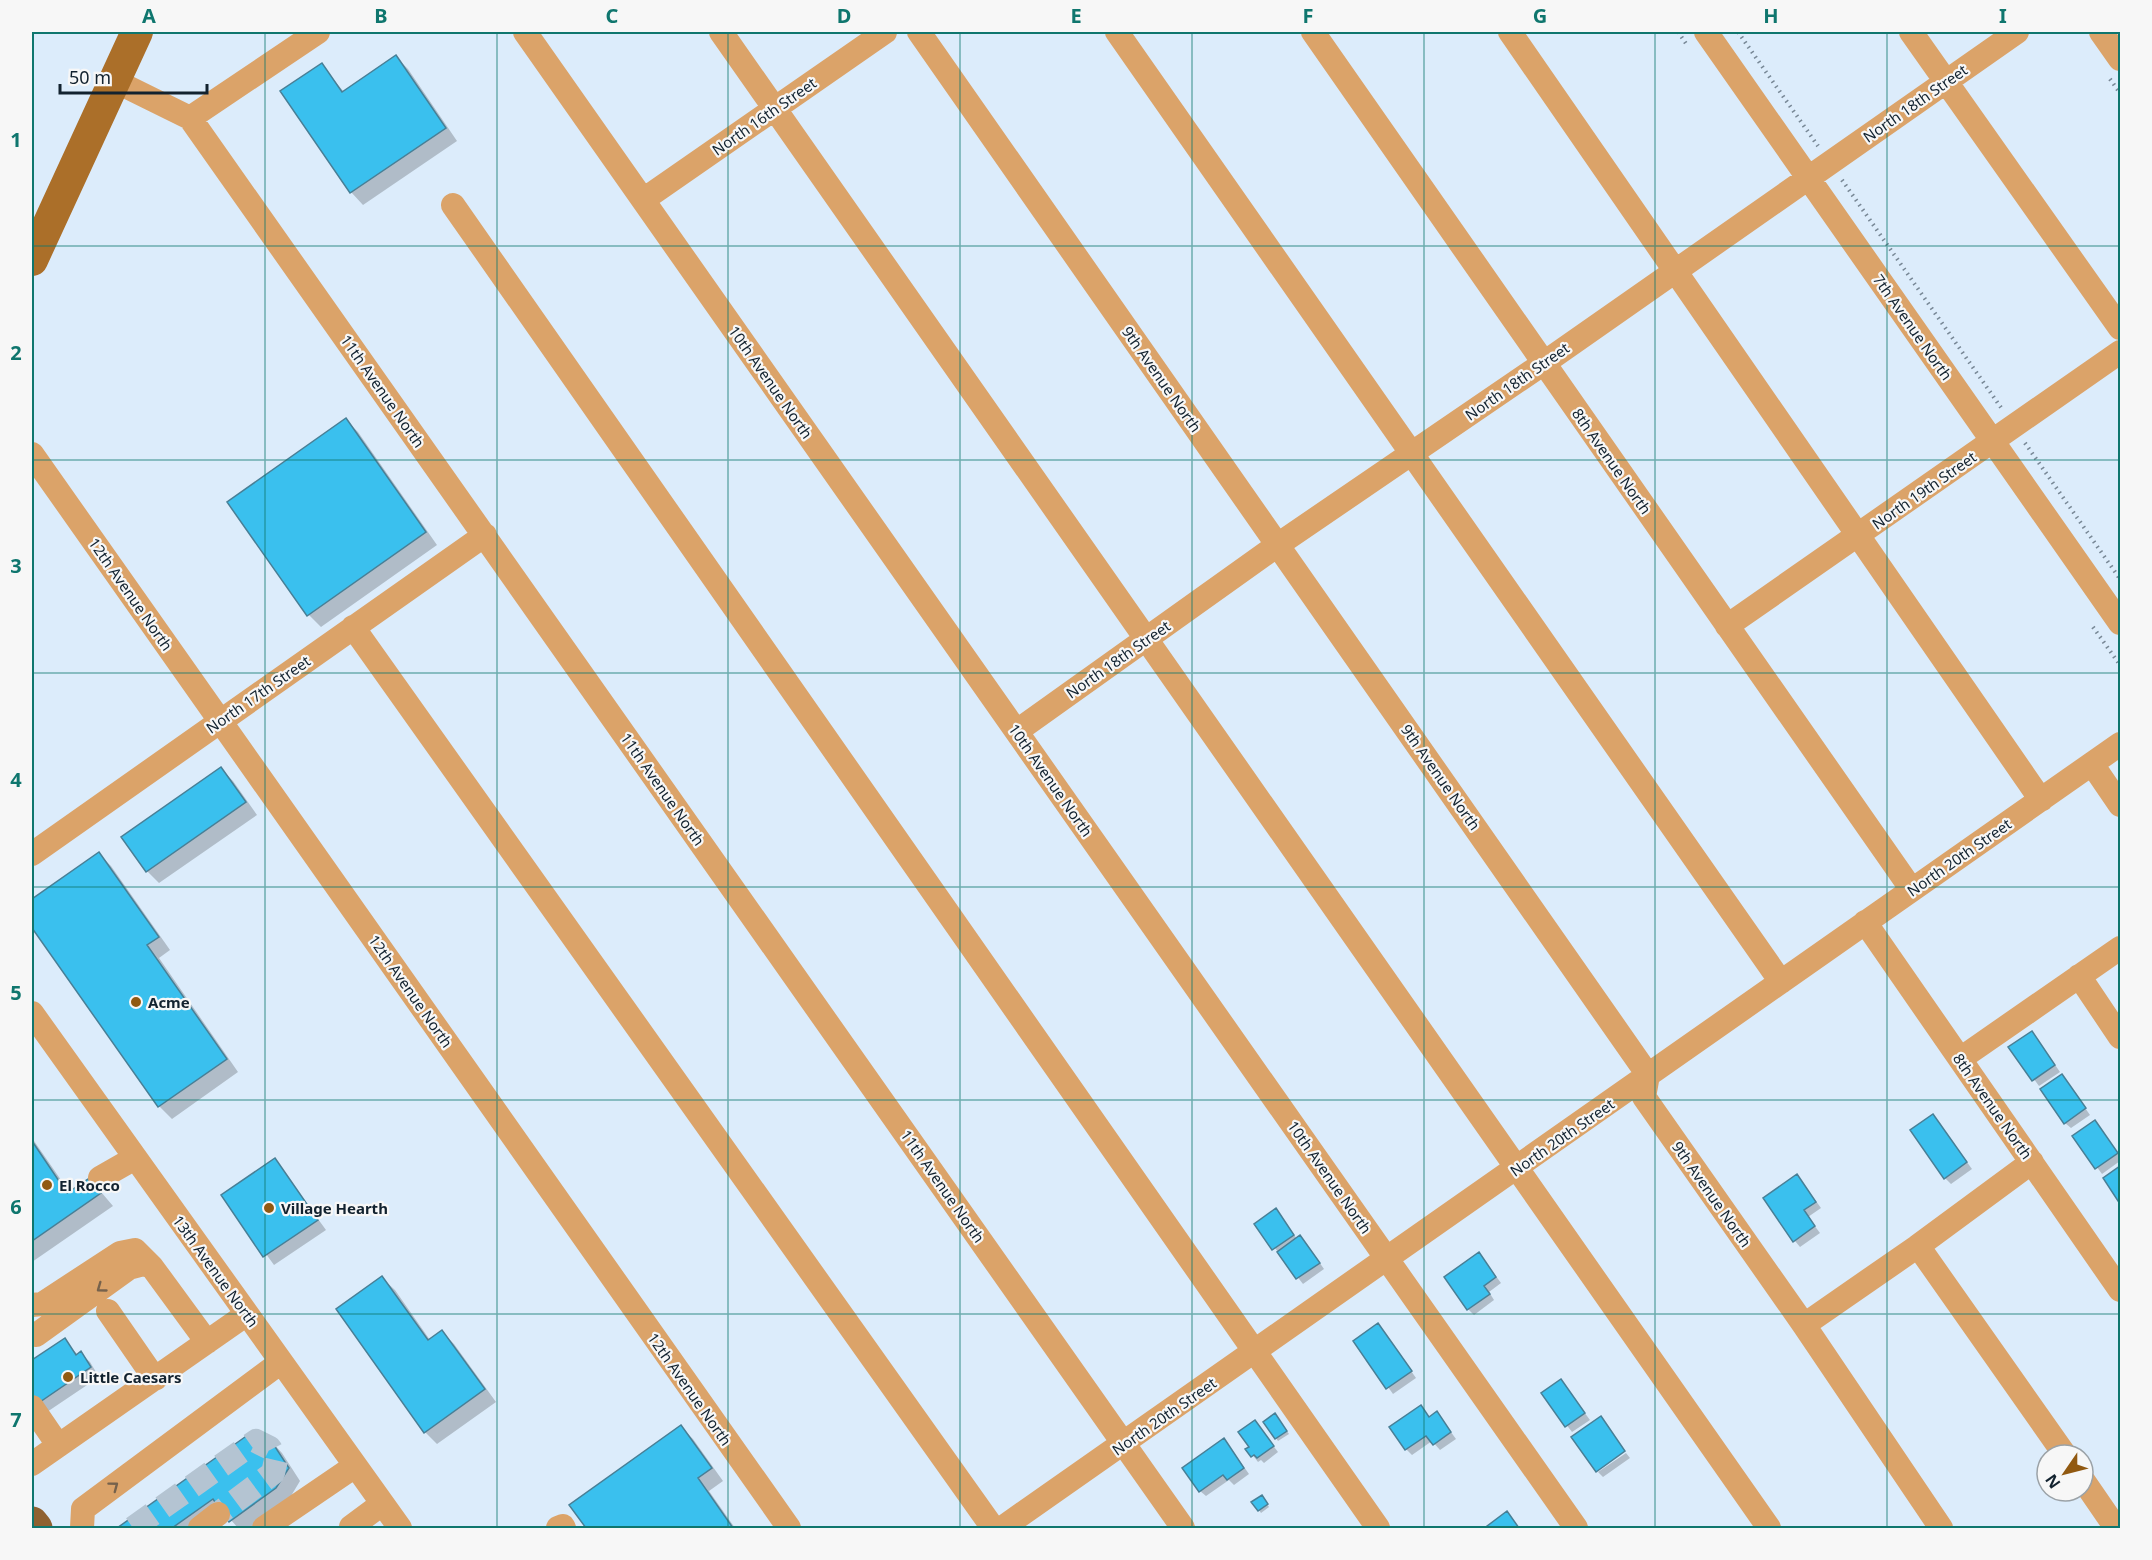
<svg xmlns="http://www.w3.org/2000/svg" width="2152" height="1560" font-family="'Noto Sans',sans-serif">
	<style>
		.shadow { fill: #0003 }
		.building { fill: #3ac0ee; stroke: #487f96; stroke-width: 1.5 }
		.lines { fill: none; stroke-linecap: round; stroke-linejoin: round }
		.minor-tunnel { stroke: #b4c4d2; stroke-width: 24; stroke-dasharray: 24 12; stroke-linecap: butt }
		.path { stroke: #788896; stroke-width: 4; stroke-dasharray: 1.5 4.5; stroke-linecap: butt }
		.minor { stroke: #dba369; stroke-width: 24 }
		.major { stroke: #ab6f29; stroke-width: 32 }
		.highway { stroke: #8f6130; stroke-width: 33 }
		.oneway { stroke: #76624c }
		.grid { fill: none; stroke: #0f766e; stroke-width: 1.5; stroke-opacity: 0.55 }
		.poi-dot { fill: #915911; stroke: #f7f7f7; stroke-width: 2 }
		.labels { text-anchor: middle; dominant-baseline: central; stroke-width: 4.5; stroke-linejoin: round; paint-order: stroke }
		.street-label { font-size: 15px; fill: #12222f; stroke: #f7f7f7 }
		.poi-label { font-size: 15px; font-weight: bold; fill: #12222f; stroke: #f7f7f7; text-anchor: start }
		.neatline { fill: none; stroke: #0f766e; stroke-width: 2 }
		.grid-label { font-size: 20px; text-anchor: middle; font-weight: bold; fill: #0f766e }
	</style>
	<rect width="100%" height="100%" fill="#dcecfb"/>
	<path class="shadow" d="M 396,57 L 408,69 L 457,141 L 363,205 L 351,192 L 321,65 L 344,92 Z
		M 346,420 L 358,432 L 437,545 L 321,627 L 309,615 Z
		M 221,769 L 233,781 L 257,815 L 159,883 L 147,871 Z
		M 99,854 L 111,866 L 170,950 L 159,958 L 238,1072 L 172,1119 L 159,1106 L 32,925 L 32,901 Z
		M 2037,1039 L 2060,1072 L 2039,1086 L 2011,1048 Z
		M 2067,1082 L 2090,1115 L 2071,1128 L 2065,1123 Z
		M 1933,1116 L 1972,1169 L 1951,1184 L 1945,1178 Z
		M 2095,1122 L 2120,1156 L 2120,1161 L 2102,1174 L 2074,1136 Z
		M 32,1138 L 70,1193 L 90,1179 L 113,1206 L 32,1262 Z
		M 275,1160 L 326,1230 L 274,1265 L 223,1195 Z
		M 1802,1182 L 1821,1208 L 1808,1217 L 1820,1233 L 1800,1247 L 1795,1241 Z
		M 1276,1210 L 1297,1239 L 1300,1237 L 1306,1243 L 1324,1269 L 1303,1284 L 1256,1224 Z
		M 1484,1260 L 1501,1283 L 1489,1292 L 1494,1300 L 1474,1315 L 1468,1309 Z
		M 382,1278 L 395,1290 L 430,1340 L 442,1332 L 454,1344 L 496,1402 L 437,1444 L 425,1432 Z
		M 1383,1331 L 1416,1378 L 1393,1394 L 1355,1341 Z
		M 64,1340 L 78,1355 L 80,1353 L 90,1362 L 99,1377 L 47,1412 L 32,1393 L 32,1362 Z
		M 1561,1381 L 1590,1420 L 1572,1432 L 1543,1394 Z
		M 1421,1407 L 1430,1418 L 1437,1413 L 1456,1439 L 1440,1450 L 1432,1441 L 1412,1455 L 1406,1449 Z
		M 1277,1417 L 1289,1434 L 1278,1441 L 1276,1438 Z
		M 1255,1422 L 1278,1452 L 1264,1463 L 1261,1460 L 1258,1462 L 1248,1449 L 1251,1447 Z
		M 681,1427 L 693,1439 L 723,1481 L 709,1491 L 735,1528 L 588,1528 L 571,1505 Z
		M 253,1434 L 270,1440 L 282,1453 L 300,1481 L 288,1501 L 249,1528 L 238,1528 L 224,1512 L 202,1528 L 120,1528 Z
		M 1229,1446 L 1249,1474 L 1234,1485 L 1229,1480 L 1206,1496 L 1200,1491 Z
		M 1626,1453 L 1630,1458 L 1603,1477 L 1598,1472 Z
		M 1264,1499 L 1269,1507 L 1261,1513 L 1259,1510 Z"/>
	<path class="building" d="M 396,55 L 446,128 L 350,193 L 280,91 L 322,63 L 342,92 Z
		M 346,418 L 426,532 L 307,616 L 227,502 Z
		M 221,767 L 246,802 L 146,872 L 121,837 Z
		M 99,852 L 159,937 L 147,945 L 227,1059 L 158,1107 L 32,928 L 32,899 Z
		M 2032,1031 L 2055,1065 L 2032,1081 L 2008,1047 Z
		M 2062,1074 L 2086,1108 L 2064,1124 L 2040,1089 Z
		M 1933,1114 L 1967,1162 L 1944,1179 L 1910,1130 Z
		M 2095,1120 L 2118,1153 L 2095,1169 L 2072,1136 Z
		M 32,1141 L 67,1193 L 91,1177 L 101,1193 L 32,1241 Z
		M 275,1158 L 318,1220 L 263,1257 L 221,1195 Z
		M 2120,1166 L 2120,1204 L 2103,1178 Z
		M 1797,1174 L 1816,1202 L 1804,1210 L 1815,1226 L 1793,1242 L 1763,1198 Z
		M 1276,1208 L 1294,1235 L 1272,1250 L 1254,1224 Z
		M 1300,1235 L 1320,1263 L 1296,1279 L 1277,1252 Z
		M 1479,1252 L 1496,1277 L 1484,1286 L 1490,1294 L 1467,1310 L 1444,1277 Z
		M 382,1276 L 428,1340 L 442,1330 L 485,1389 L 424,1433 L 336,1309 Z
		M 1378,1323 L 1412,1371 L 1386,1389 L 1353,1341 Z
		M 65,1338 L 76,1355 L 81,1351 L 91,1367 L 37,1404 L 32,1396 L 32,1360 Z
		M 1561,1379 L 1585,1413 L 1565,1427 L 1541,1393 Z
		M 1421,1405 L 1429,1417 L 1437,1411 L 1451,1432 L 1433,1445 L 1426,1436 L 1405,1450 L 1389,1427 Z
		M 1275,1413 L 1287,1431 L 1275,1439 L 1263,1422 Z
		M 1601,1416 L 1625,1451 L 1596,1472 L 1571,1437 Z
		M 1255,1420 L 1274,1446 L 1257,1458 L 1254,1455 L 1251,1457 L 1245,1449 L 1249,1447 L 1238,1432 Z
		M 681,1425 L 712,1468 L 698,1478 L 733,1528 L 586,1528 L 569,1505 Z
		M 252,1432 L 270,1439 L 289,1468 L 276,1488 L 229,1522 L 213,1499 L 172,1528 L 117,1528 Z
		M 1224,1438 L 1244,1468 L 1227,1480 L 1223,1475 L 1199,1492 L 1182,1468 Z
		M 1262,1495 L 1268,1504 L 1258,1511 L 1251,1502 Z
		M 1507,1511 L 1519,1528 L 1489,1528 L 1487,1526 Z"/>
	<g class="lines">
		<path class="minor-tunnel" d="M 133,1528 L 256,1441 L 270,1448 L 276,1460 L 273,1473 L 218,1514"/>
		<path class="path" d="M 1678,32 L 1687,45
			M 1738,32 L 1818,146
			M 2110,79 L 2120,93
			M 1842,180 L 2002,409
			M 2025,443 L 2120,579
			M 2093,627 L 2120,665"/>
		<path class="minor" d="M 525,32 L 1576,1528
			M 721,32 L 1769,1528
			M 919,32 L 1648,1075 L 1644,1097 L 1804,1325 L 1941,1528
			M 1117,32 L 1781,982
			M 1313,32 L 1912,890
			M 1510,32 L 2041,800
			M 1706,32 L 2120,623
			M 1911,32 L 2120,328
			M 2101,32 L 2120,59
			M 115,81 L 190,118 L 1183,1528
			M 190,118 L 318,32
			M 643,200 L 885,32
			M 453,205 L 1378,1528
			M 32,454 L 789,1528
			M 1727,626 L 2120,352
			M 353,627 L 993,1528
			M 1017,731 L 1279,544 L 1544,363 L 2017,32
			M 2092,764 L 2120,805
			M 32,854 L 485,535
			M 1865,922 L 2120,1290
			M 2079,976 L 2120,1037
			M 32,1013 L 400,1528
			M 1960,1059 L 2120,948
			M 100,1178 L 135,1158
			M 1918,1246 L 2032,1162
			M 32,1305 L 42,1304 L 120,1253 L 135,1250 L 152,1267 L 207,1342
			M 108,1311 L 155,1379
			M 1804,1325 L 1918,1246 L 2065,1455
			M 36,1335 L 129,1268 L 144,1264 L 152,1267
			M 32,1407 L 58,1445
			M 32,1464 L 247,1314
			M 2083,1480 L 2116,1528
			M 351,1527 L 382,1504
			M 82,1528 L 83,1509 L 281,1362
			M 200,1528 L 218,1514
			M 264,1528 L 355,1466
			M 558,1528 L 563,1526 L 564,1528
			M 1002,1528 L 2120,744"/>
		<path class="major" d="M 32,260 L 137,32"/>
		<path class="highway" d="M 32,1523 L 36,1528"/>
	</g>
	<defs><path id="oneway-chevron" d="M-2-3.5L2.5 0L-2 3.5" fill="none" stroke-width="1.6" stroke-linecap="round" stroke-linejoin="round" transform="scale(1.5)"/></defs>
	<g class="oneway">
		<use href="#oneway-chevron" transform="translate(101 1288) rotate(144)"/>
		<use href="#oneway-chevron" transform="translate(114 1486) rotate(-37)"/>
	</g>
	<path class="grid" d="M 265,32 L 265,1528M 497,32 L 497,1528M 728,32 L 728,1528M 960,32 L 960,1528M 1192,32 L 1192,1528M 1424,32 L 1424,1528M 1655,32 L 1655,1528M 1887,32 L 1887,1528M 32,246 L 2120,246M 32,460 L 2120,460M 32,673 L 2120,673M 32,887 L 2120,887M 32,1100 L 2120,1100M 32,1314 L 2120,1314"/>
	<g class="poi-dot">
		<circle cx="136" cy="1002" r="6"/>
		<circle cx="47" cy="1185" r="6"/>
		<circle cx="269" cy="1208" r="6"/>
		<circle cx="68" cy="1377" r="6"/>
	</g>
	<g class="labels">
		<g class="street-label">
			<text transform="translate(1915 103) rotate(-35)">North 18th Street</text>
			<text transform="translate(764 116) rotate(-35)">North 16th Street</text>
			<text transform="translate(1913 327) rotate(55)">7th Avenue North</text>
			<text transform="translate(1162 379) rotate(55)">9th Avenue North</text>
			<text transform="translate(1517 381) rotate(-35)">North 18th Street</text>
			<text transform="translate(771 382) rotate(55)">10th Avenue North</text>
			<text transform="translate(383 391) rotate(55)">11th Avenue North</text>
			<text transform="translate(1612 461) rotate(55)">8th Avenue North</text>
			<text transform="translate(1924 490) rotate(-35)">North 19th Street</text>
			<text transform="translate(131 594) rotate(55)">12th Avenue North</text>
			<text transform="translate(1118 659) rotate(-35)">North 18th Street</text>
			<text transform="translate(258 694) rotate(-35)">North 17th Street</text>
			<text transform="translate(1441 777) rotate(55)">9th Avenue North</text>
			<text transform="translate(1051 780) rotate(55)">10th Avenue North</text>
			<text transform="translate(663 789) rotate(55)">11th Avenue North</text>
			<text transform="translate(1959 857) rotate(-35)">North 20th Street</text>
			<text transform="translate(411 991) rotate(55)">12th Avenue North</text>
			<text transform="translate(1993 1106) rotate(55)">8th Avenue North</text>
			<text transform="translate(1562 1137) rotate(-35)">North 20th Street</text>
			<text transform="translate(1330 1177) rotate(55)">10th Avenue North</text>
			<text transform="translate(943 1186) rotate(55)">11th Avenue North</text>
			<text transform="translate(1712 1194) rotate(55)">9th Avenue North</text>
			<text transform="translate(216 1271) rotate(54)">13th Avenue North</text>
			<text transform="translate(690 1389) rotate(55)">12th Avenue North</text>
			<text transform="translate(1164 1416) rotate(-35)">North 20th Street</text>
		</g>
		<g class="poi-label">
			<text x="148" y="1002">Acme</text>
			<text x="59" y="1185">El Rocco</text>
			<text x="281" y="1208">Village Hearth</text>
			<text x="80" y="1377">Little Caesars</text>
		</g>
	</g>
	<rect width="2152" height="1560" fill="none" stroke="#f7f7f7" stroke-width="66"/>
	<g transform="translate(2065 1473) rotate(235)"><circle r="28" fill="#f7f7f7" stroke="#9ba2a7" stroke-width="1.5"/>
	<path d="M0-4.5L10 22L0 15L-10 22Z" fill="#915911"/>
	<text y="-9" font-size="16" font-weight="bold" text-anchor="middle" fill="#12222f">N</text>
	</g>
	<path d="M60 84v9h147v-9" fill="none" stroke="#12222f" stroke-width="3"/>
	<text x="69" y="84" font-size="18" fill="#12222f" stroke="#f7f7f7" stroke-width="4.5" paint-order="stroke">50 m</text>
	<rect x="33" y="33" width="2086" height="1494" class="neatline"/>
	<g class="grid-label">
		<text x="149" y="23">A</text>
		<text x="381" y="23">B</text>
		<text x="612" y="23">C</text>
		<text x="844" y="23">D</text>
		<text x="1076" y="23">E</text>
		<text x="1308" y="23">F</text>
		<text x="1540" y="23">G</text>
		<text x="1771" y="23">H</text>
		<text x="2003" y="23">I</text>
		<text x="16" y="147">1</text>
		<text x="16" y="360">2</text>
		<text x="16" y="573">3</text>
		<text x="16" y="787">4</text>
		<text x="16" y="1000">5</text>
		<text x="16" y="1214">6</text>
		<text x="16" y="1427">7</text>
	</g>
</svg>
